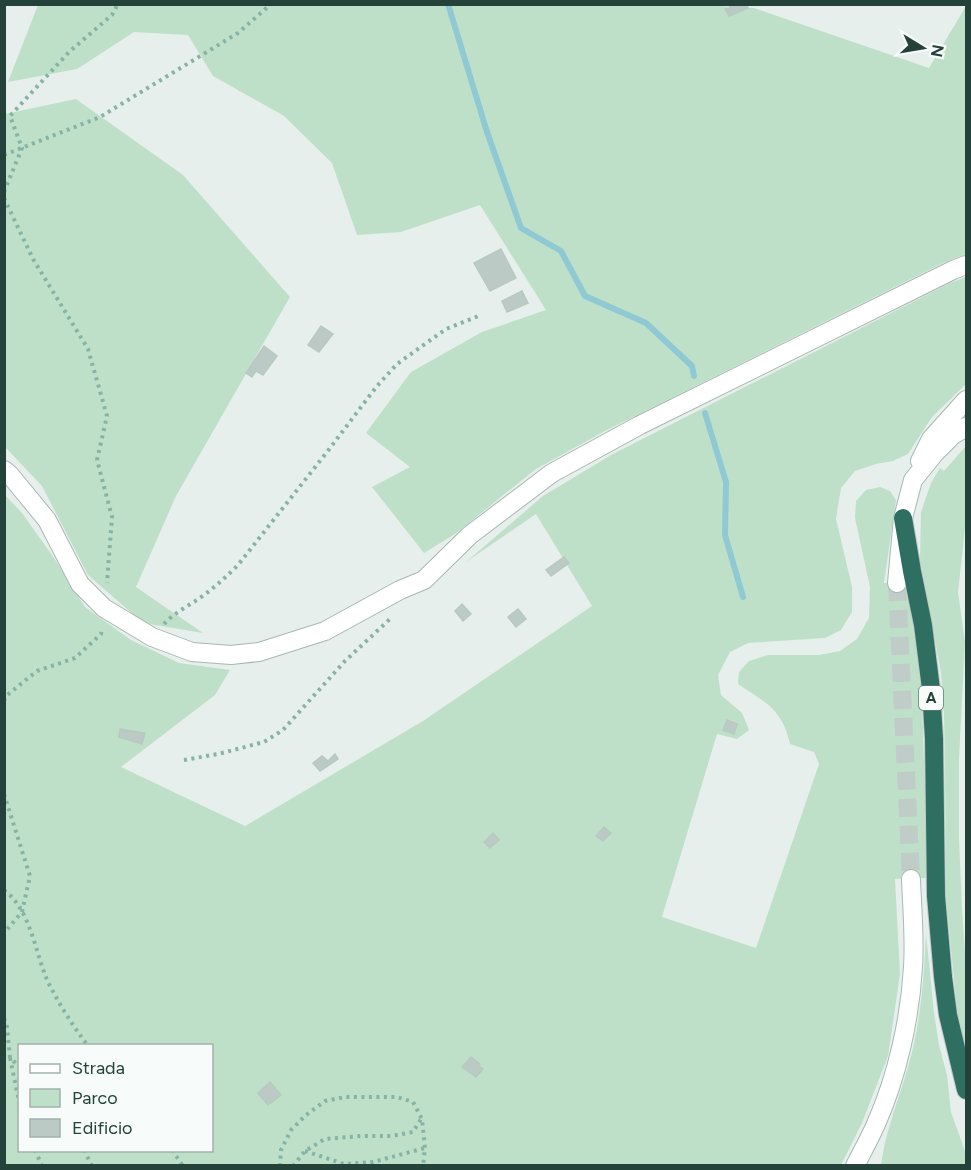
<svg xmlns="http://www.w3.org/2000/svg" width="971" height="1170" font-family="Figtree,sans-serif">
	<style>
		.green { fill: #bfe0c8; fill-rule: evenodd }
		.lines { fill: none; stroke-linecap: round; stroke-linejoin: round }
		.stream { stroke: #8ec9d4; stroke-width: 6 }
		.building { fill: #bbcac4; stroke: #b8c9c2; stroke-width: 1.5 }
		.secondary-tunnel { stroke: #bfccc8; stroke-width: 18; stroke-dasharray: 18 9; stroke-linecap: butt }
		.street-casing { stroke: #a8b8b2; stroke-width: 20 }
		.secondary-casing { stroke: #a4bbb3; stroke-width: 20 }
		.highway-casing { stroke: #c2cac8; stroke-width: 20 }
		.path { stroke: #86b3a5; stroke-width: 4; stroke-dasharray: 3 4.5; stroke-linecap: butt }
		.street { stroke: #fff; stroke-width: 18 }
		.secondary { stroke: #fff; stroke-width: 18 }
		.highway { stroke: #2f6f62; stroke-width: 18 }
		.labels { text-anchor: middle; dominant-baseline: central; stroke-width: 4.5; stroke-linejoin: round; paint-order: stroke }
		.shield { fill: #f7fbf9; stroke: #637a73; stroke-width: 1.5 }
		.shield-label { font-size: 15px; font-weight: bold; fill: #24423a }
	</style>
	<rect width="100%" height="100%" fill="#e6efeb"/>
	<path class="green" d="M 38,5 L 705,5 L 754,8 L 929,68 L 966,6 L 966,254 L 943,263 L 605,431 L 536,469 L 455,534 L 424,553 L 372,487 L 410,467 L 366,433 L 411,372 L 482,332 L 546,310 L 480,205 L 401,232 L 357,235 L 332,163 L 284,116 L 213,76 L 188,35 L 134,32 L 77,69 L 8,82 Z
		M 76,99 L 183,175 L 290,297 L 176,496 L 136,587 L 203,633 L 143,623 L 88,575 L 42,486 L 5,447 L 5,114 Z
		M 966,277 L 966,384 L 932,417 L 908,454 L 893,461 L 876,464 L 855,471 L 841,488 L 836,519 L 852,587 L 852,612 L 841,630 L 825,638 L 748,643 L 730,652 L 718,675 L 721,695 L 742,713 L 749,730 L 737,739 L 717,734 L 662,917 L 756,948 L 819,764 L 814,752 L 790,744 C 782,709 766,703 738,684 L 739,672 L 749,661 L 768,655 L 819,655 L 840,651 L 857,639 L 869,618 L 870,587 L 855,518 L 856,501 L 866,490 L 880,487 L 890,491 L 896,500 L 884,583 L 918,582 L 928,878 L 895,879 L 900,974 L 888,1056 L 862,1123 L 841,1165 L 5,1165 L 4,494 L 22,513 L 54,558 L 85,607 L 131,640 L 179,663 L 230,670 L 215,695 L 121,767 L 245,826 L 423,721 L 592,606 L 536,514 L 466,562 L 543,496 L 611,455 L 950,283 ZM 20,1046 L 212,1046 L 212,1150 L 20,1150 Z
		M 966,446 L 966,519 L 958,592 L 965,642 L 959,759 L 959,839 L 962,908 L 966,968 L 966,1052 L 957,1010 L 946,898 L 945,764 L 944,715 L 941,673 L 920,559 L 921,512 L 931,483 L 940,468 L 944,471 Z
		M 926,933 L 934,1013 L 939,1045 L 947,1075 L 951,1112 L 966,1154 L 966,1165 L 881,1165 C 885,1132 899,1099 908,1067 C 921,1023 924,978 926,933 Z"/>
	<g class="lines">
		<path class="stream" d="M 448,4 L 487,132 L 521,228 L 561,251 L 585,296 L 646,323 L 692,366 L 694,376
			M 705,413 L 726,482 L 725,535 L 743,597"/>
	</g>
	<path class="building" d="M 747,4 L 748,8 L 729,16 L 725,9 L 731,8 L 729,5 L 730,4 Z
		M 501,249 L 516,278 L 490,291 L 474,263 Z
		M 522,291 L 528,303 L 507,312 L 502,301 Z
		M 321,326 L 333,334 L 319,352 L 308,345 Z
		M 264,346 L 277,356 L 263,375 L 256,371 L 252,377 L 246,373 Z
		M 564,557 L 569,563 L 551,576 L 546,570 Z
		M 462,604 L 471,614 L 463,621 L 455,611 Z
		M 518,609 L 526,619 L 516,627 L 508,617 Z
		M 727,720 L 737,724 L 734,734 L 723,730 Z
		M 120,729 L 145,733 L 142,744 L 119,737 Z
		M 335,754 L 338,759 L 320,771 L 313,763 L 322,756 L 328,761 Z
		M 604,827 L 611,833 L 603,841 L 596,836 Z
		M 493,833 L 499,840 L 490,848 L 484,842 Z
		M 471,1057 L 480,1064 L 478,1066 L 483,1069 L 476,1077 L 462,1067 Z
		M 270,1082 L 281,1095 L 268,1105 L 258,1093 Z"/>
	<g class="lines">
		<path class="secondary-tunnel" d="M 897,583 L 911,879"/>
		<g class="street-casing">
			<path id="street" d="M 4,470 L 10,475 L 47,520 L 80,584 L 104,608 L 152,637 L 192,652 L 231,655 L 259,652 L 325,631 L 400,590 L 424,580 L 470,535 L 552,473 L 640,425 L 953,270 L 966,265"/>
		</g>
		<g class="secondary-casing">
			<path id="secondary" d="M 920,461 L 931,439 L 966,400
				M 897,583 L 903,518 L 913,480 L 934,454 L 953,435 L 966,427
				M 855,1166 C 862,1152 870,1138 876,1124 C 897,1077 910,1019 913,967 C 915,938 912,908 911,879"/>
		</g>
		<g class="highway-casing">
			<path id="highway" d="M 903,518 L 912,571 L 923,625 L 931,689 L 934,739 L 936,896 L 943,977 L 948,1015 L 966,1090"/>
		</g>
		<path class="path" d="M 4,155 L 100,117 L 238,33 L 271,4
			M 4,192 L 22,148 L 10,116 L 69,52 L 112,15 L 118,4
			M 4,198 L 33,259 L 88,349 L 107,416 L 97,460 L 112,517 L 107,583
			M 164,624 C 174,613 188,606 200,598 C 214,588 226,577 238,565 L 327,452 L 377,386 L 397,364 L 446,329 L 481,315
			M 4,701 L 6,696 L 37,671 L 75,658 L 101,634 L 102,629
			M 184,760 L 218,754 L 264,742 L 283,730 L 345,661 L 390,619
			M 4,794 L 30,876 L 22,912 L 4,933
			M 4,890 C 31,910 35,953 48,982 C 59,1004 73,1026 88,1046
			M 4,1018 L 7,1027 L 10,1058 L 20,1067
			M 10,1058 L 20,1106
			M 35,1150 L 42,1166
			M 84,1150 L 92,1166
			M 172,1150 L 183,1166
			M 305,1151 L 344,1164 L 373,1162 L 425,1148
			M 280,1166 L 281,1150 L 291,1130 L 306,1115 L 325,1101 L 345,1097 L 397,1097 L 413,1102 L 422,1119 L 425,1148 L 423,1166
			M 293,1166 L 305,1151 L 325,1139 L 361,1136 L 391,1136 L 413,1132 L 421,1119"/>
		<use href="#street" class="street"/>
		<use href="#secondary" class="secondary"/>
		<use href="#highway" class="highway"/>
	</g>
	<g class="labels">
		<rect class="shield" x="919" y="686" width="24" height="24" rx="4.5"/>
		<g class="shield-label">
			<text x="931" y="698">A</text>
		</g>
	</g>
	<rect width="971" height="1170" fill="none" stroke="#24423a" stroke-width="12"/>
	<rect x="18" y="1044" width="195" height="108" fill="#f7fbf9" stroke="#a3b1ad" stroke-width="1.5"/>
	<rect x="30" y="1064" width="30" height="9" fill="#ffffff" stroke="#a3b1ad" stroke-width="1.5"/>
	<text x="72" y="1074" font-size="18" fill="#24423a">Strada</text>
	<rect x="30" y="1089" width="30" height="18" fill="#bfe0c8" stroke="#a3b1ad" stroke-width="1.5"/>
	<text x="72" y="1104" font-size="18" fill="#24423a">Parco</text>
	<rect x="30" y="1119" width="30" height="18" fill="#bbcac4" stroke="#a3b1ad" stroke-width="1.5"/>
	<text x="72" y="1134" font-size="18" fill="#24423a">Edificio</text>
	<g transform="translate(923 48) rotate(101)" stroke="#f7fbf9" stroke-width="4.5" paint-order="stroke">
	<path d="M0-4.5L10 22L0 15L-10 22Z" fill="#24423a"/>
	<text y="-9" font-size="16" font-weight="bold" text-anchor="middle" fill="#24423a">N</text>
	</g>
</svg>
